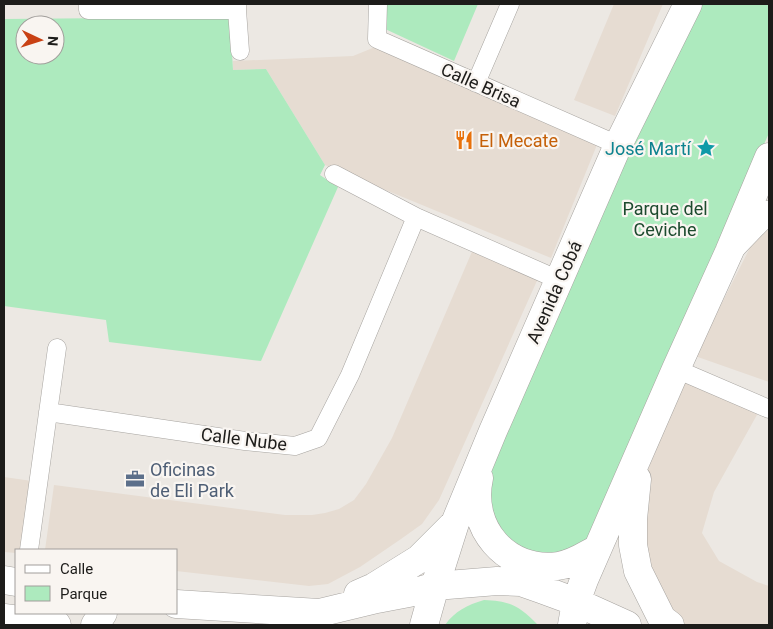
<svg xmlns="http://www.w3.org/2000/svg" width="773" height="629" font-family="Roboto,sans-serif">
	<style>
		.built { fill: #e6dcd2 }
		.green { fill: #adeabe; fill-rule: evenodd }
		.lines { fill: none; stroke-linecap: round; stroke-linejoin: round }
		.street-casing { stroke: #a7a4a0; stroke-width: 19 }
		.secondary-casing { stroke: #a7a4a0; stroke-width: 26 }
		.primary-casing { stroke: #a7a4a0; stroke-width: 29 }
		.street { stroke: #fff; stroke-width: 18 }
		.secondary { stroke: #fff; stroke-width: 25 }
		.primary { stroke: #fff; stroke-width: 28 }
		.labels { text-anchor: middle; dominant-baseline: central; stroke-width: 4.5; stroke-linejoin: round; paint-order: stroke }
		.street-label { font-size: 18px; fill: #1d1c1a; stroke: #f9f5f1 }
		.food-label { font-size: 18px; fill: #c56008; stroke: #f9f5f1; text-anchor: start }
		.culture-label { font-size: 18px; fill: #0d838f; stroke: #f9f5f1; text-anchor: end }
		.park-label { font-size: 18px; fill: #1c4b2e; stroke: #f9f5f1 }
		.service-label { font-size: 18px; fill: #4e5e75; stroke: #f9f5f1; text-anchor: start }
	</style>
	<rect width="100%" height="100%" fill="#ece8e3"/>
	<path class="built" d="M 614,4 L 663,4 L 615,116 L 574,100 Z
		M 380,45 L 601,135 L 551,258 L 325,165 L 266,69 L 233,70 L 233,61 L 353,56 Z
		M 769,220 L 769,382 L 695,356 L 762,224 Z
		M 474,247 L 540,274 L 439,500 L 422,524 L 401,539 L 360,567 L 328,584 L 309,586 L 176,571 L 176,550 L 45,550 L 54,485 L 285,515 L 312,515 L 325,513 L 339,509 L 354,500 L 366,484 L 392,438 Z
		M 685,380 L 758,413 L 714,492 L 702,533 L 719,561 L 757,582 L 769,586 L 769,625 L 686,625 L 662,608 L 638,545 L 644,479 Z
		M 4,477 L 32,481 L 24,550 L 16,550 L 16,553 L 4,552 Z"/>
	<path class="green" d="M 384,4 L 478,4 L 454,61 L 383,28 Z
		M 696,4 L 769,4 L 769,133 L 590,538 L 552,562 L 517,556 L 477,499 L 619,175 Z
		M 230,17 L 233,70 L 266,69 L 325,165 L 320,175 L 338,187 L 261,361 L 109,342 L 106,320 L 4,306 L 4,19 ZM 25,25 L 55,25 L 55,55 L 25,55 Z
		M 484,600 C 511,601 519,606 538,625 L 445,625 C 455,611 467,605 484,600 Z"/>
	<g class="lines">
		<g class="street-casing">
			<path id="street" d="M 88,4 L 88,10 L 237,10 L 237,4
				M 378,4 L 377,39 L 618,145
				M 237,10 L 240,51
				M 476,83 L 510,4
				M 334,174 L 416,217 L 559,280
				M 676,369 L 769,409
				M 48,412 L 245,441 L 295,446 L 318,438 L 350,375 L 416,217
				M 29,550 L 57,348"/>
		</g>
		<g class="secondary-casing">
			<path id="secondary" d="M 732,248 L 760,219 L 769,213"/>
		</g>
		<g class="primary-casing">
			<path id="primary" d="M 479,478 C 468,527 506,573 558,566 C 573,564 584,556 597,549
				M 637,479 L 633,519 L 633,545 L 638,571 L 662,619 L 670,625
				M 4,580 L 16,582
				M 358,594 L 374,587 L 419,559 L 452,526
				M 176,604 L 319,613 L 377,599 L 419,591 L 435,586 L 497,581 L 521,582 L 541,589 L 576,602 L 627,625
				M 4,618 L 57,625
				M 95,625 L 103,613
				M 424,625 L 435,586 L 455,523 L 493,431 L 618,145 L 688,4
				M 572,625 L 576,602 L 584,580 L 676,369 L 729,252 L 769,157"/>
		</g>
		<use href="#street" class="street"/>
		<use href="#secondary" class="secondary"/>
		<use href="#primary" class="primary"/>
	</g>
	<defs>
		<g id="restaurant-bare" transform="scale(1.5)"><path d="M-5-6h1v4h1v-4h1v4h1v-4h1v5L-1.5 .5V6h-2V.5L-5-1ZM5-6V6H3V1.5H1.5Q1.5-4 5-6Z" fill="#e8710a" stroke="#f9f5f1" stroke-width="2.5" paint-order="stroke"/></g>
		<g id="sight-bare" transform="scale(1.5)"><path d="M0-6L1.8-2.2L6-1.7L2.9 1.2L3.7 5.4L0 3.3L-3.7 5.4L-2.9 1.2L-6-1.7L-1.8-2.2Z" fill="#0f9aa8" stroke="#f9f5f1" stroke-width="2.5" paint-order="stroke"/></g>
		<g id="office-bare" transform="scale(1.5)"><path d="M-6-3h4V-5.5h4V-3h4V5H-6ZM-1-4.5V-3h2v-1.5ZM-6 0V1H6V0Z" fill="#5c6f8a" stroke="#f9f5f1" stroke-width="2.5" paint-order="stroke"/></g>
	</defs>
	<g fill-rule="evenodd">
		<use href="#restaurant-bare" x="464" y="140"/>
		<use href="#sight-bare" x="706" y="148"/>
		<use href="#office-bare" x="135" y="479"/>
	</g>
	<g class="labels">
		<g class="street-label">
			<text transform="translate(481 85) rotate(24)">Calle Brisa</text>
			<text transform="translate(554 292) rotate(-66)">Avenida Cobá</text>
			<text transform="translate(244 439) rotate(7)">Calle Nube</text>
		</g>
		<g class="food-label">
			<text x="479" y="140">El Mecate</text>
		</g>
		<g class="culture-label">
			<text x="691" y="148">José Martí</text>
		</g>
		<g class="park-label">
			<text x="665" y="208">Parque del<tspan x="665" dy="21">Ceviche</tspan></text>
		</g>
		<g class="service-label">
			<text x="150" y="469">Oficinas<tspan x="150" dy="21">de Eli Park</tspan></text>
		</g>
	</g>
	<rect width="773" height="629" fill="none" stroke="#1d1c1a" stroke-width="10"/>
	<rect x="15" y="549" width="162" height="65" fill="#f9f5f1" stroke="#a19e9b"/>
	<rect x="25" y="565" width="25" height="8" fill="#ffffff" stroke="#a19e9b"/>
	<text x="60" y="574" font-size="15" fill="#1d1c1a">Calle</text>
	<rect x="25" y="586" width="25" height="15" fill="#adeabe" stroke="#a19e9b"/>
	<text x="60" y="599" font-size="15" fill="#1d1c1a">Parque</text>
	<g transform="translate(40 40) rotate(94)"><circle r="24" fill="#f9f5f1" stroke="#a19e9b"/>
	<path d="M0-4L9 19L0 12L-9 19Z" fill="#c94114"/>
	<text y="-8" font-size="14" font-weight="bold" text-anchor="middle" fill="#1d1c1a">N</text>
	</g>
</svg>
